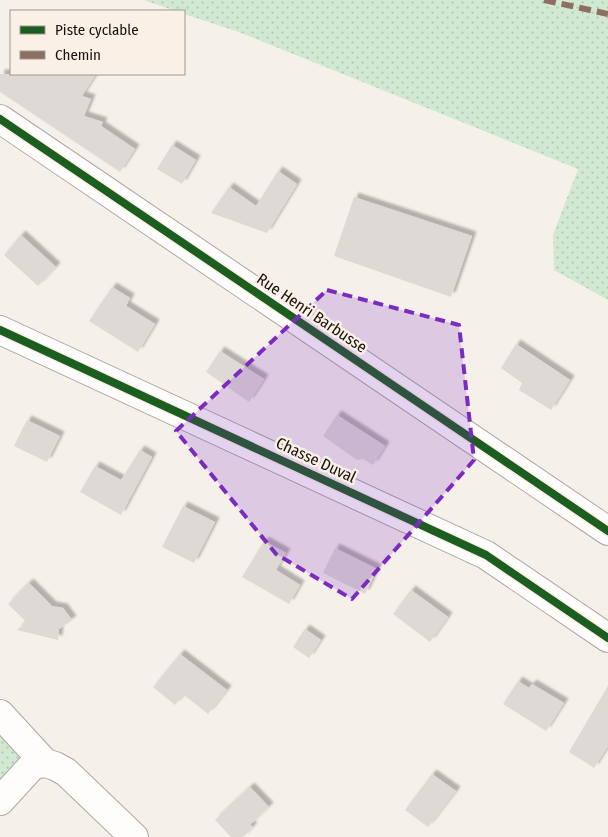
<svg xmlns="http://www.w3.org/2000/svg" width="608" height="837" font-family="'Fira Sans Condensed',sans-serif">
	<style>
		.grass { fill: url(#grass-dots) }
		.building { fill: #ded9d5; filter: url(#shadow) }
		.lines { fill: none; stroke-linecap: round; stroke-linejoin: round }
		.minor-casing { stroke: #aca7a4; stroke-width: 30 }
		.major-casing { stroke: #aca7a4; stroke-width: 30 }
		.minor { stroke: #fefdfc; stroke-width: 28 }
		.major { stroke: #fefdfc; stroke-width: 28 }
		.quiet { stroke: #8d6e63; stroke-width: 6; stroke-dasharray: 12 6; stroke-linecap: butt }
		.cycleway-casing { stroke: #fbf0e6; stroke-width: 11 }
		.cycleway { stroke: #1b5e20; stroke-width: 8 }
		.marked { fill: #7b2cbf; fill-opacity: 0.2; stroke: #7b2cbf; stroke-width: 4; stroke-dasharray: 10 6; stroke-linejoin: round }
		.labels { text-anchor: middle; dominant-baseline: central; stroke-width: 5; stroke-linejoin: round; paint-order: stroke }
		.street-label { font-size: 16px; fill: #171310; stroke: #fbf0e6 }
	</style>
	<defs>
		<pattern id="grass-dots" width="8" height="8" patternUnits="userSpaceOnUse" patternTransform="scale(1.25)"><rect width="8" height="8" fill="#d1e9d0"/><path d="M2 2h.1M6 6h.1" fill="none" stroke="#b3c7b2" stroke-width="1.8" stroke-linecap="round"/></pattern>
		<filter id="shadow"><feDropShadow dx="4.5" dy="-4.5" stdDeviation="1" flood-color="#0004"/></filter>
	</defs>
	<rect width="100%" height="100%" fill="#f6f0eb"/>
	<path class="grass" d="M 144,0 L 608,0 L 608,300 L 554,270 L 553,235 L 578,169 L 236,31 L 184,14 L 184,11 L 175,11 Z
		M 0,714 L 45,763 L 0,801 Z"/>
	<path class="building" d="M 0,74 L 96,74 L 82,96 L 91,99 L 84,116 L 103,122 L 101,126 L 135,149 L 120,172 L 0,92 Z
		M 172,145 L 196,160 L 182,184 L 157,169 Z
		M 278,171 L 297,184 L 267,233 L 211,213 L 229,187 L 256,206 Z
		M 354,197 L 472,236 L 451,297 L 334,256 Z
		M 21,235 L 56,267 L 38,286 L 4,255 Z
		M 112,287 L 130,298 L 126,306 L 155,324 L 138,352 L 89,321 Z
		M 516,344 L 570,380 L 551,410 L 519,390 L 522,383 L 501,368 Z
		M 220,351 L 264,379 L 249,402 L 206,372 Z
		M 337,415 L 385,446 L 373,465 L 363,459 L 357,460 L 323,436 Z
		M 27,420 L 60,436 L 47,462 L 14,446 Z
		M 140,450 L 152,457 L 121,515 L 80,492 L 95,466 L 121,480 Z
		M 183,506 L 215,522 L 194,563 L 162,547 Z
		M 264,541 L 286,553 L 276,570 L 300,585 L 289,604 L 242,577 Z
		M 335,548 L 377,569 L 365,594 L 323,573 Z
		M 29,583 L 52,606 L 63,608 L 72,620 L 59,629 L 58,640 L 17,630 L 26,622 L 8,604 Z
		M 411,590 L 448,617 L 430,642 L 393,614 Z
		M 305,629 L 321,640 L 309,658 L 293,647 Z
		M 180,654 L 227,690 L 208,714 L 184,695 L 175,705 L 153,687 Z
		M 518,681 L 529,688 L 532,684 L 564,703 L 546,731 L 503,704 Z
		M 608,686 L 608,746 L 594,768 L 569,752 Z
		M 432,774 L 456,791 L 428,827 L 405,810 Z
		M 250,787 L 269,807 L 250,825 L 253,827 L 243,837 L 231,837 L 215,820 Z"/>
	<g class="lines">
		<g class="minor-casing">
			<path id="minor" d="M 0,330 L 486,555 L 608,638
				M 0,714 L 45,763 L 55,766 L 66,772 L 134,837
				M 0,801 L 33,765 L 45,763"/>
		</g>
		<g class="major-casing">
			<path id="major" d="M 0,119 L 608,531"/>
		</g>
		<use href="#minor" class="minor"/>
		<use href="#major" class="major"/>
		<path class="quiet" d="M 544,0 L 608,14"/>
		<g class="cycleway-casing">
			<path id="cycleway" d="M 0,119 L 608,531
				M 0,330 L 486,555 L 608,638"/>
		</g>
		<use href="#cycleway" class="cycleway"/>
	</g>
	<path class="marked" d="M 327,290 L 459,325 L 474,460 L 352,599 L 276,554 L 176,431 Z"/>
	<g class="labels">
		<g class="street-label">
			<text transform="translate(312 313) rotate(34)">Rue Henri Barbusse</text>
			<text transform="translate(316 460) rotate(25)">Chasse Duval</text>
		</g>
	</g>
	<rect x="10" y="10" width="175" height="65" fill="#fbf0e6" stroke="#a09890"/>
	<rect x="20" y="26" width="25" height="8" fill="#1b5e20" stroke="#a09890"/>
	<text x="55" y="35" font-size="15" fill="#171310">Piste cyclable</text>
	<rect x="20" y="51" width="25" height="8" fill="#8d6e63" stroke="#a09890"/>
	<text x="55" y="60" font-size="15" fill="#171310">Chemin</text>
</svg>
